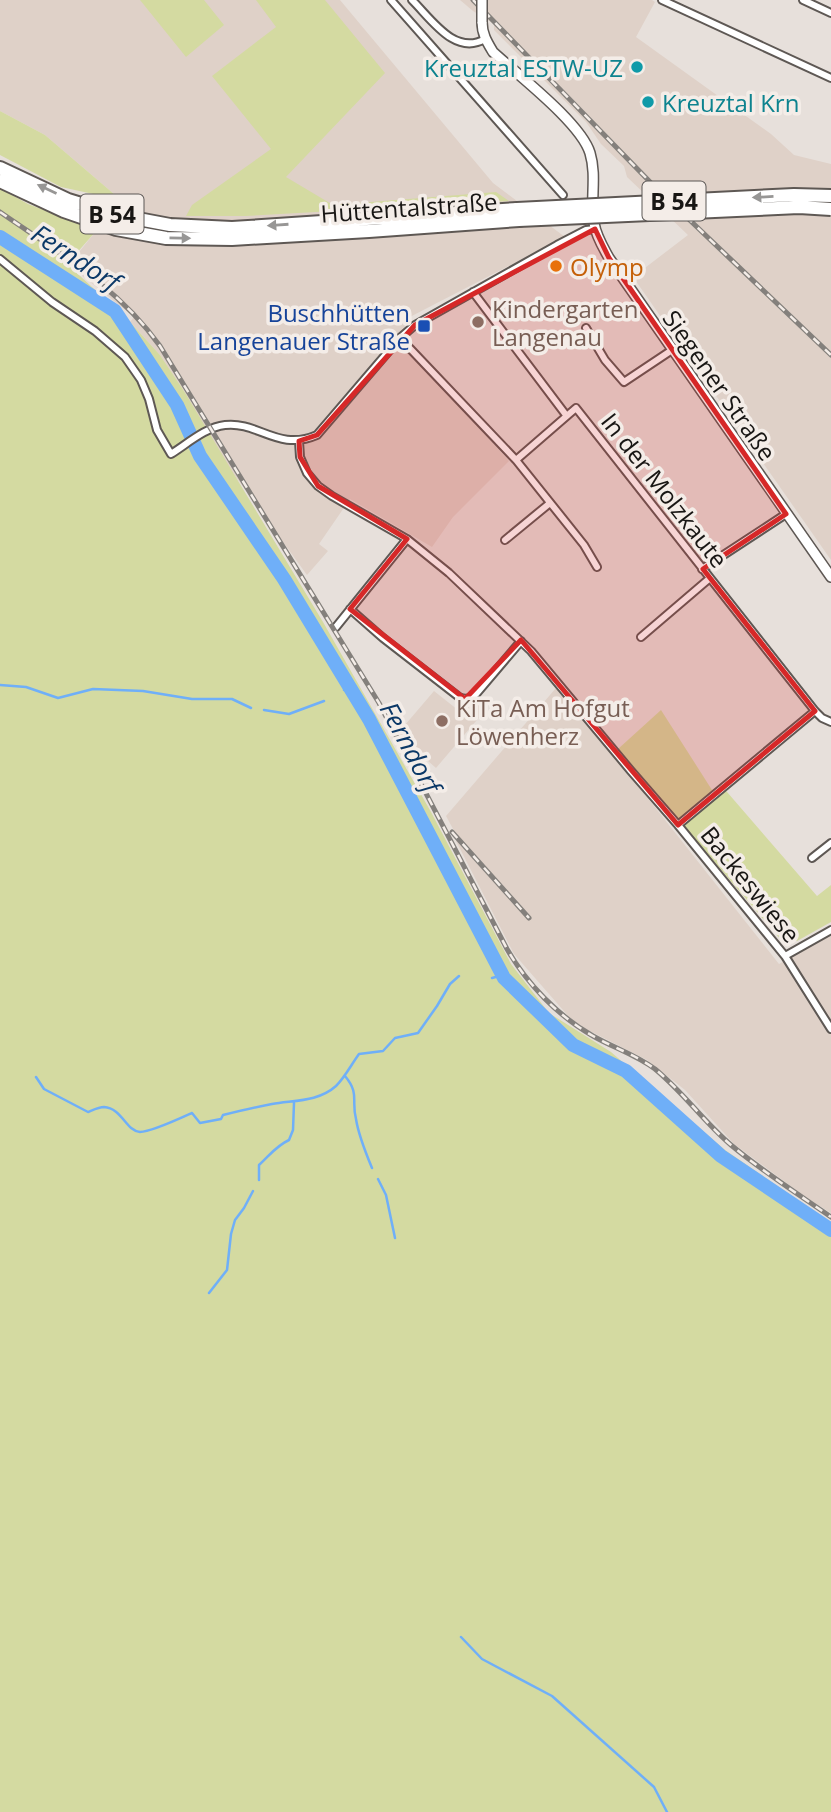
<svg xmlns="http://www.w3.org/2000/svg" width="831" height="1812" font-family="'Open Sans',sans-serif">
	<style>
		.built { fill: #dfd1c8 }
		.green { fill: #d4daa1 }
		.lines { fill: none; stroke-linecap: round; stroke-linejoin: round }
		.stream { stroke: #6faff8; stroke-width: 2.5 }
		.river { stroke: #6faff8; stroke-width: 14 }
		.street-casing { stroke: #5e5854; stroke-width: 10 }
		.secondary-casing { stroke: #5e5854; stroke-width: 12 }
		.highway-casing { stroke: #5e5854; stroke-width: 16 }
		.street { stroke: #fff; stroke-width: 6 }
		.secondary { stroke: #fff; stroke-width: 9 }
		.highway { stroke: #fff; stroke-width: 12 }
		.rail-casing { stroke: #84807c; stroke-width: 5 }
		.rail { stroke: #f4ede8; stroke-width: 2.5; stroke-dasharray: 8; stroke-linecap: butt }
		.secondary-bridge-casing { stroke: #5e5854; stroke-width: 12; stroke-linecap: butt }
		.highway-bridge-casing { stroke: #5e5854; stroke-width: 16; stroke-linecap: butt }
		.secondary-bridge { stroke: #fff; stroke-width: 9 }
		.highway-bridge { stroke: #fff; stroke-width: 12 }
		.oneway { fill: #979695 }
		.marked { fill: #d62828; fill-opacity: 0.2; stroke: #d62828; stroke-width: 5; stroke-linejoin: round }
		.culture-dot { fill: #0f9aa8; stroke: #f4ede8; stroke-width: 2.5 }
		.food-dot { fill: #e8710a; stroke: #f4ede8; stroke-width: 2.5 }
		.education-dot { fill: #8d6e63; stroke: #f4ede8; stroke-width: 2.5 }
		.transit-dot { fill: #1a4fb4; stroke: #f4ede8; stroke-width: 2.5 }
		.labels { text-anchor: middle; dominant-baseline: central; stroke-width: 7; stroke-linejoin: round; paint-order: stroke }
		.shield { fill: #f4ede8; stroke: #5a5654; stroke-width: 2 }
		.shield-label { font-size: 23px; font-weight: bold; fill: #181614 }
		.culture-label { font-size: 24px; fill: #0d838f; stroke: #f4ede8; text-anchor: end }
		.street-label { font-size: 24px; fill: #181614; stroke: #f4ede8 }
		.food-label { font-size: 24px; fill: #c56008; stroke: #f4ede8; text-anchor: start }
		.education-label { font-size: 24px; fill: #785e54; stroke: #f4ede8; text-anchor: start }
		.transit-label { font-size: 24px; fill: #164399; stroke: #f4ede8; text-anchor: end }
		.water-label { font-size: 26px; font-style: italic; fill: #0b3867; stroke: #f4ede8 }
	</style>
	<rect width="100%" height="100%" fill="#e7e0db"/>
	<path class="built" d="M 0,0 L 340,0 L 493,183 L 565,237 L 406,319 L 402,342 L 509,461 L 453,517 L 432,547 L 350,499 L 319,544 L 328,551 L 307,575 L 225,462 L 184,391 L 160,355 L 130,322 L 134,317 L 69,265 L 0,218 L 0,205 L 75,257 L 121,200 L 45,135 L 0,111 Z
		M 460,0 L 652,0 L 655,2 L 636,37 L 771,134 L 794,155 L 831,164 L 831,560 L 633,277 L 688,235 L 627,177 L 624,166 L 601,144 L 586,122 L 494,30 L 494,24 L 473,11 Z
		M 556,688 L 612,753 L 779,964 L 831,935 L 831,1213 L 804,1196 L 734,1144 L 685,1090 L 647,1060 L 584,1028 L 570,1018 L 514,954 L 456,841 L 458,838 L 446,816 Z
		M 434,691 L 458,710 L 463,704 L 469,704 L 478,699 L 488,707 L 436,768 L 403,739 L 399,732 Z"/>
	<path class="green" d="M 140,0 L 204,0 L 224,25 L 186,57 Z
		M 256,0 L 325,0 L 385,73 L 286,177 L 333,205 L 496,192 L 509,201 L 245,216 L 186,216 L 192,205 L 271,149 L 212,76 L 276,27 Z
		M 0,111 L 45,135 L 121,200 L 61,187 L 0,155 Z
		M 0,188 L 28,204 L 97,230 L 67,264 L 130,322 L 160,355 L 184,391 L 323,622 L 431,812 L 511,964 L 549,1013 L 611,1052 L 725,1150 L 831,1223 L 831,1812 L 0,1812 Z
		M 661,710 L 712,790 L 721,785 L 817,896 L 831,885 L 831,922 L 797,941 L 782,941 L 618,749 Z"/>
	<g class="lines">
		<path class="stream" d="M 0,685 L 26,687 L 58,698 L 93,689 L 143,691 L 192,699 L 232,699 L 251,708
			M 344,690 L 350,687
			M 264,710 L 289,714 L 324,701
			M 492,978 L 503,975
			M 345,1076 C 360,1094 351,1100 356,1119 C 358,1132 367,1156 372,1168
			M 36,1077 L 44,1089 L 88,1112 C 93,1110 99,1107 104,1107 C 122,1108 126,1131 140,1132 C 151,1132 181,1118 192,1113 L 200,1123 L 221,1119 L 223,1115 C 239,1111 256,1107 272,1104 C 294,1100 318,1102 336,1086 C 345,1077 351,1065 359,1054 L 383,1051 L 395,1038 L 418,1033 L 437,1006 L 450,984 L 459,976
			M 378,1179 L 386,1195 L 395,1238
			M 259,1180 L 259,1165 C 270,1155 276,1146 289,1140 L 293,1130 L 294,1103
			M 209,1293 L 227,1270 L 231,1234 L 235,1220 L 244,1208 L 253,1191
			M 461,1637 L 482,1659 L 552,1696 L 654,1787 L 667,1812"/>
		<path class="river" d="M 0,237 L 115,311 L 177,405 L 200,456 L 284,579 L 369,719 L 504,978 L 573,1045 L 626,1071 L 721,1156 L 831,1230"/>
		<g class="street-casing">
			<path id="street" d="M 391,0 L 563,195
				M 412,0 C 432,20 455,56 485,39
				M 662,0 L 831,78
				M 803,0 L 831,13
				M 0,259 L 52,302 L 95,331 L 125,357 L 141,380 L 149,399 L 157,430 L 171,454 C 187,444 206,427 225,425 C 258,421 278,452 317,435 L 400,338 L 415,325 L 557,245 L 586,230 L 595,229
				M 473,292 L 566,415
				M 586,328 L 605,360 L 624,382 L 672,350
				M 400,338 L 516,460 L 584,545 L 597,567
				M 299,441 L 300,457 L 307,473 L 318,486 L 332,496 L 407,539 L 449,573 L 531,651 L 631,771 L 678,825 L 785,956 L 831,1029
				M 516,460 L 576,408 L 815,711 L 822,718 L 831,722
				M 505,540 L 550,503
				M 702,569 L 786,514
				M 350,609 L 383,638 L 459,697 C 466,700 470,699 476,694 L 521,641
				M 336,627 L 407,539
				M 641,637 L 710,578
				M 678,825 L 815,711
				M 812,858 L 831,843
				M 785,956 L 831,930"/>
		</g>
		<g class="secondary-casing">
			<path id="secondary" d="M 482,22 C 482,34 487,42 493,52 C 518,75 581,123 590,153 C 597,176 590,200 594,223 C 596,236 603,247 609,258 L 831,577"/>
		</g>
		<g class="highway-casing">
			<path id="highway" d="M 0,168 L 68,200 L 117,215 L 170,225 L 232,228 L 517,209
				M 0,181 L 64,211 L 116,229 L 166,238 L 232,239 L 369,231 L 519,220"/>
		</g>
		<use href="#street" class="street"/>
		<use href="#secondary" class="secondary"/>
		<use href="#highway" class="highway"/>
		<g class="rail-casing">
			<path id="rail" d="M 473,0 L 653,185 L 831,355
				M 0,212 C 59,253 118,287 160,346 L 379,703 L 507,949 C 527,984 558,1016 593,1036 C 614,1048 636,1055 655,1069 C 683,1092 704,1122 731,1145 C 762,1171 798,1194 831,1217
				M 452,832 L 529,918"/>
		</g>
		<use href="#rail" class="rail"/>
		<g class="secondary-bridge-casing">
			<path id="secondary-bridge" d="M 482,22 L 482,0"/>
		</g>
		<g class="highway-bridge-casing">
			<path id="highway-bridge" d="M 517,209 L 794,195 L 831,196
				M 519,220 L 799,207 L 831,209"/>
		</g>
		<use href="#secondary-bridge" class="secondary-bridge"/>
		<use href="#highway-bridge" class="highway-bridge"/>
	</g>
	<defs><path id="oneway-solid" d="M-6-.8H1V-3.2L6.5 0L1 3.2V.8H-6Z" transform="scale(1.75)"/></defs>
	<g class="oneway">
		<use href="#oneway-solid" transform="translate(47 189) rotate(-155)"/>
		<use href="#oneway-solid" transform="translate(763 197) rotate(177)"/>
		<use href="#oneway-solid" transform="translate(278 225) rotate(176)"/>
		<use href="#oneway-solid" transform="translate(180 238) rotate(1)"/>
	</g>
	<path class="marked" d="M 595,229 L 609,258 L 786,514 L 703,569 L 815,711 L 678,825 L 521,640 L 465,699 L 350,609 L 407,539 L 318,486 L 300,457 L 299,441 L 317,435 L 415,325 Z"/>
	<g class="culture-dot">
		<circle cx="637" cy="67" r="7"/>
		<circle cx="648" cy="102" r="7"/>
	</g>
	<circle class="food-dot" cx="556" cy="266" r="7"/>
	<g class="education-dot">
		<circle cx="478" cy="322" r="7"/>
		<circle cx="442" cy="721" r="7"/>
	</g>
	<rect class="transit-dot" x="417" y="319" width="14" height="14" rx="3.5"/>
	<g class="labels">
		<g class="shield">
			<rect x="642.5" y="181.5" width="63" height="39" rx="5"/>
			<rect x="80.5" y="194.5" width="63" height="39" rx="5"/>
		</g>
		<g class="shield-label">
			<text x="674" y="201">B 54</text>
			<text x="112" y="214">B 54</text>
		</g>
		<g class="culture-label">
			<text x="623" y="67">Kreuztal ESTW-UZ</text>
			<text x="662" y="102" text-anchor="start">Kreuztal Krn</text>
		</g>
		<g class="street-label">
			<text transform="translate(409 207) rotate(-4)">Hüttentalstraße</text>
			<text transform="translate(720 385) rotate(55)">Siegener Straße</text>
			<text transform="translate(665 490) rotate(52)">In der Molzkaute</text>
			<text transform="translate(751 884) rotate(51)">Backeswiese</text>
		</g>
		<g class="food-label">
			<text x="570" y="266">Olymp</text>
		</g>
		<g class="education-label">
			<text x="492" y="308">Kindergarten<tspan x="492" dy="28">Langenau</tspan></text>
			<text x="456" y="707">KiTa Am Hofgut<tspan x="456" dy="28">Löwenherz</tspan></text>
		</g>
		<g class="transit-label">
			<text x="410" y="312">Buschhütten<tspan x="410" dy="28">Langenauer Straße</tspan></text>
		</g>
		<g class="water-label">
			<text transform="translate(76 257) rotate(33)">Ferndorf</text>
			<text transform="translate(411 747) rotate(62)">Ferndorf</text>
		</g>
	</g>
</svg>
